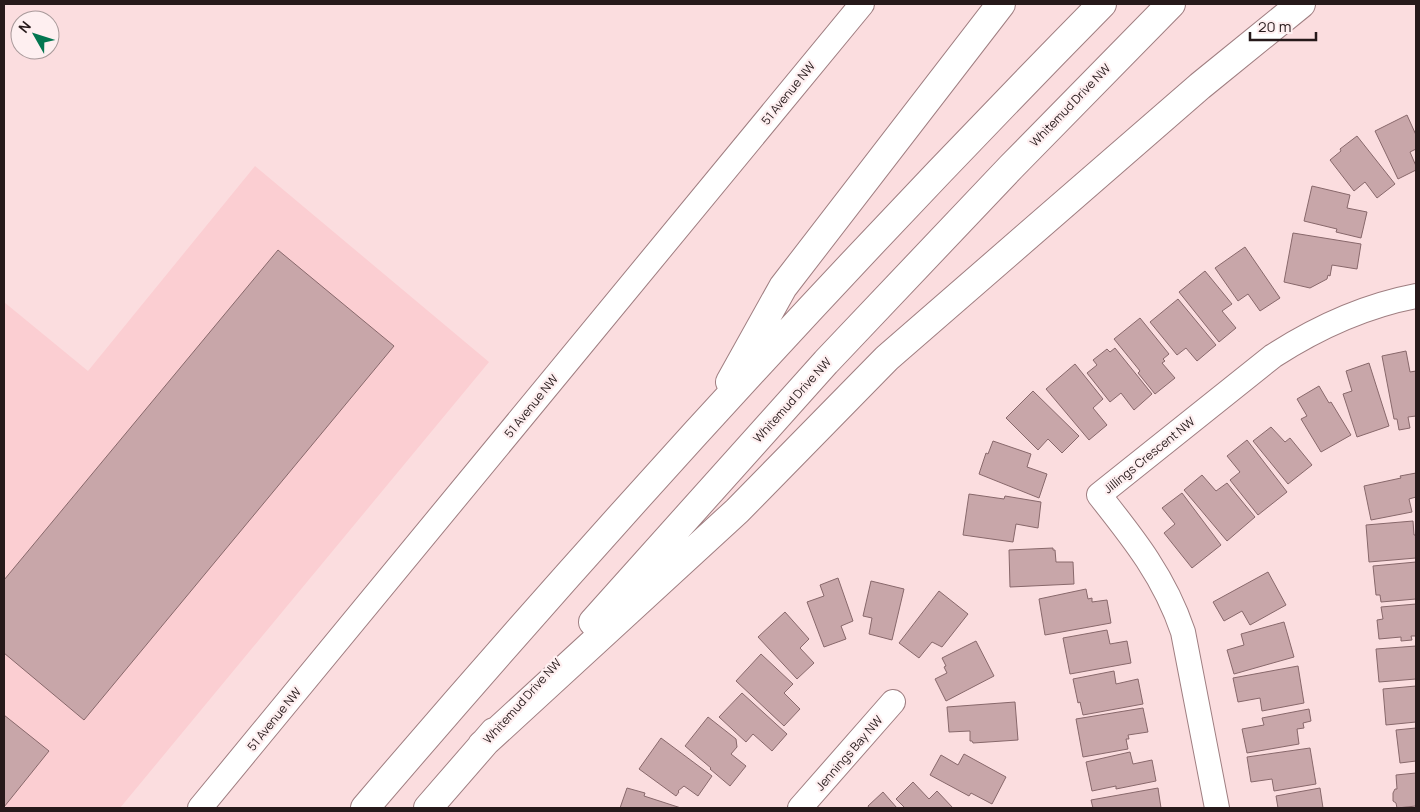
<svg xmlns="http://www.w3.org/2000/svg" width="1420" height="812" font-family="Manrope,sans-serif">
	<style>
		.built { fill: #fbced2 }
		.building { fill: #c8a6a9; stroke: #88686b }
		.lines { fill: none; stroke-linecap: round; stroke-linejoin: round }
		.minor-casing { stroke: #9f7e81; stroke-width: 26 }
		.highway-casing { stroke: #9f7e81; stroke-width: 30 }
		.minor { stroke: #fff; stroke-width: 24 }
		.highway { stroke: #fff; stroke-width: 28 }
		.labels { text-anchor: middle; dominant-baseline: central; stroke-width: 4.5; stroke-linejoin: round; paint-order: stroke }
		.street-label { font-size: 12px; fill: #26191a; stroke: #feeff0 }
	</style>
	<rect width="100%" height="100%" fill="#fbdddf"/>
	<path class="built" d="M 255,166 L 489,362 L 120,808 L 4,808 L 4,302 L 88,371 Z"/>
	<path class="building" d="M 1407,115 L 1416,135 L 1416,149 L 1410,152 L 1416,166 L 1416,170 L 1398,179 L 1375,131 Z
		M 1357,136 L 1395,184 L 1377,198 L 1365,182 L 1354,191 L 1330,160 L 1341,151 L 1340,149 Z
		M 1312,186 L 1350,195 L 1347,208 L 1367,212 L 1361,238 L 1336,232 L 1337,229 L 1304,221 Z
		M 1293,233 L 1361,244 L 1357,269 L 1332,265 L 1330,276 L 1328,275 L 1327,279 L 1310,288 L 1284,282 Z
		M 1245,247 L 1280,298 L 1260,311 L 1248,294 L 1238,301 L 1215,268 Z
		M 278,250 L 394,346 L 84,720 L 4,653 L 4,580 Z
		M 1205,271 L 1232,304 L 1222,311 L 1236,328 L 1219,342 L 1179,292 Z
		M 1178,299 L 1216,345 L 1197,361 L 1186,348 L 1177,355 L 1150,322 Z
		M 1140,318 L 1169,354 L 1163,359 L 1165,361 L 1162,363 L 1175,378 L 1155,394 L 1138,373 L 1140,371 L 1114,339 Z
		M 1115,348 L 1152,394 L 1134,410 L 1121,393 L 1110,402 L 1087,373 L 1097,365 L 1093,360 L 1107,349 L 1110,352 Z
		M 1406,351 L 1410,372 L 1416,371 L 1416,416 L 1408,417 L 1410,428 L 1399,430 L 1397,419 L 1394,419 L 1382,356 Z
		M 1369,363 L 1389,426 L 1357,437 L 1343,394 L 1352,391 L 1346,371 Z
		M 1075,364 L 1103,399 L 1093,408 L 1107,425 L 1089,440 L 1046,389 Z
		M 1319,386 L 1329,403 L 1331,402 L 1351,435 L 1321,452 L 1301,419 L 1307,416 L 1297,399 Z
		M 1033,391 L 1079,436 L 1062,453 L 1048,439 L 1038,450 L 1006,418 Z
		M 1271,427 L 1285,442 L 1290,438 L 1312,465 L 1288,484 L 1253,441 Z
		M 1247,440 L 1287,492 L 1258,515 L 1230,480 L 1240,472 L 1227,456 Z
		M 993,441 L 1031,454 L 1027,467 L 1047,474 L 1039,498 L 979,474 L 986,453 L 988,454 Z
		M 1416,473 L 1416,497 L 1409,499 L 1412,512 L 1371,520 L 1364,486 L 1401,478 L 1400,476 Z
		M 1202,475 L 1216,491 L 1227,483 L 1255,517 L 1227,541 L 1184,490 Z
		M 1182,493 L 1221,545 L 1192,568 L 1164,533 L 1175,524 L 1162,508 Z
		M 969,494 L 1004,499 L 1005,496 L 1041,502 L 1038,528 L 1016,524 L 1013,542 L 963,535 Z
		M 1413,521 L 1414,535 L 1416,535 L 1416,558 L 1369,562 L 1366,525 Z
		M 1053,548 L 1053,550 L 1055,550 L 1056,562 L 1073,562 L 1074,584 L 1010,587 L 1009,550 Z
		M 1416,562 L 1416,599 L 1381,602 L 1380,595 L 1376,595 L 1373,566 Z
		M 1268,572 L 1286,605 L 1250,625 L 1242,611 L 1224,621 L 1213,602 Z
		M 838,578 L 853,621 L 841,626 L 846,639 L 824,647 L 807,602 L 824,596 L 820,585 Z
		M 871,581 L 904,589 L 892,640 L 869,634 L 872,618 L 863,616 Z
		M 1086,589 L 1088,599 L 1092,598 L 1092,602 L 1107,600 L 1111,623 L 1045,635 L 1039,599 Z
		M 939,591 L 968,614 L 942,647 L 932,642 L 919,658 L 899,643 Z
		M 1416,604 L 1416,636 L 1411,636 L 1412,640 L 1401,641 L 1401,637 L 1379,639 L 1377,620 L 1383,619 L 1381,607 Z
		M 785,612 L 809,639 L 800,648 L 814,663 L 797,679 L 758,637 Z
		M 1284,622 L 1294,657 L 1234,674 L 1227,650 L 1244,645 L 1241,634 Z
		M 1107,630 L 1110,644 L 1127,641 L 1131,663 L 1070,674 L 1063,638 Z
		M 976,641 L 994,676 L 946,701 L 935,679 L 947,673 L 944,667 L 946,666 L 942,658 Z
		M 1416,646 L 1416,679 L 1379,682 L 1376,649 Z
		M 761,654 L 793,684 L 784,693 L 800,709 L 784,726 L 736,681 Z
		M 1298,666 L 1304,703 L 1262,711 L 1260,698 L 1238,702 L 1233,678 Z
		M 1114,671 L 1116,684 L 1138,679 L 1143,704 L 1083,715 L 1080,702 L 1078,703 L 1073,679 Z
		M 1416,686 L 1416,722 L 1386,725 L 1383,689 Z
		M 742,693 L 787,734 L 772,751 L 753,734 L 746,742 L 719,717 Z
		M 1015,702 L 1018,740 L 973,743 L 972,741 L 970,741 L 970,731 L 949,732 L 947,707 Z
		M 1143,708 L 1148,732 L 1128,735 L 1129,739 L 1126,739 L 1128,749 L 1083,757 L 1076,719 Z
		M 1309,709 L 1311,721 L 1303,723 L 1304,728 L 1297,729 L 1299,744 L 1247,753 L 1242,729 L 1264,725 L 1262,718 Z
		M 4,715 L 49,751 L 4,807 Z
		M 708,717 L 736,739 L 737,747 L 731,754 L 746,766 L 730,786 L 710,769 L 711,768 L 685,746 Z
		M 1416,728 L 1416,761 L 1400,763 L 1396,730 Z
		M 661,738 L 712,776 L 698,796 L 684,786 L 678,791 L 679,792 L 676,796 L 639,769 Z
		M 1310,748 L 1316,784 L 1274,791 L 1272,779 L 1251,782 L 1247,757 Z
		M 1130,752 L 1133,764 L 1152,760 L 1156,781 L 1116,789 L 1116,786 L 1092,791 L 1086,762 Z
		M 964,754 L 1006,777 L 992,804 L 971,793 L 969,796 L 930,775 L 941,755 L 958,765 Z
		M 1416,773 L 1416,806 L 1397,808 L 1396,803 L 1393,801 L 1393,793 L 1395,789 L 1397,789 L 1396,775 Z
		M 913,782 L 929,799 L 937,791 L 953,808 L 905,808 L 896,799 Z
		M 627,788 L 645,793 L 644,796 L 681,808 L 620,808 Z
		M 1158,788 L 1161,808 L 1093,808 L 1091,800 Z
		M 1320,788 L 1323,808 L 1276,808 L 1278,808 L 1276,796 Z
		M 883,792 L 897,808 L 869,808 L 868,806 Z"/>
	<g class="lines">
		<g class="minor-casing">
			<path id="minor" d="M 200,808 L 862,4
				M 800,808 L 893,702
				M 1217,808 L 1183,632 C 1165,578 1134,539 1099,495 L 1273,356 C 1318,327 1364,306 1416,296"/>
		</g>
		<g class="highway-casing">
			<path id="highway" d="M 730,382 L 783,287 L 1001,4
				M 593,622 L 826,362 L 1011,167 L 1171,4
				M 482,745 L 737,511 L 887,358 L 1200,86 L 1301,4
				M 365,808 C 601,532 847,263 1102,4
				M 428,808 L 494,732"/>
		</g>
		<use href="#minor" class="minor"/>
		<use href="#highway" class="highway"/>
	</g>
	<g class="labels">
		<g class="street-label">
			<text transform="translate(788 93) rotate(-51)">51 Avenue NW</text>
			<text transform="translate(1070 105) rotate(-46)">Whitemud Drive NW</text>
			<text transform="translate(792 400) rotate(-48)">Whitemud Drive NW</text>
			<text transform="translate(531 406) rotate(-51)">51 Avenue NW</text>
			<text transform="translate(1149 455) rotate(-39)">Jillings Crescent NW</text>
			<text transform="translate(522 701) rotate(-48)">Whitemud Drive NW</text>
			<text transform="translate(274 719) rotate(-51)">51 Avenue NW</text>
			<text transform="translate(849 753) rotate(-49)">Jennings Bay NW</text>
		</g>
	</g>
	<rect width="1420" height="812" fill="none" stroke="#26191a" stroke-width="10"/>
	<g transform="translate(35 35) rotate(309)"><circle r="24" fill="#feeff0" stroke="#a8999a"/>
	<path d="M0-4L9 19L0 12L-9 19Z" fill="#037650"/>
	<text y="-8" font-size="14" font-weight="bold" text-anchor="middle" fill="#26191a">N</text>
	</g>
	<path d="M1250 32v8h66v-8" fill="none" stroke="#26191a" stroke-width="2.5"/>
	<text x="1258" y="32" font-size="15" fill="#26191a" stroke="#feeff0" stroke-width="4" paint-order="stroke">20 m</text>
</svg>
